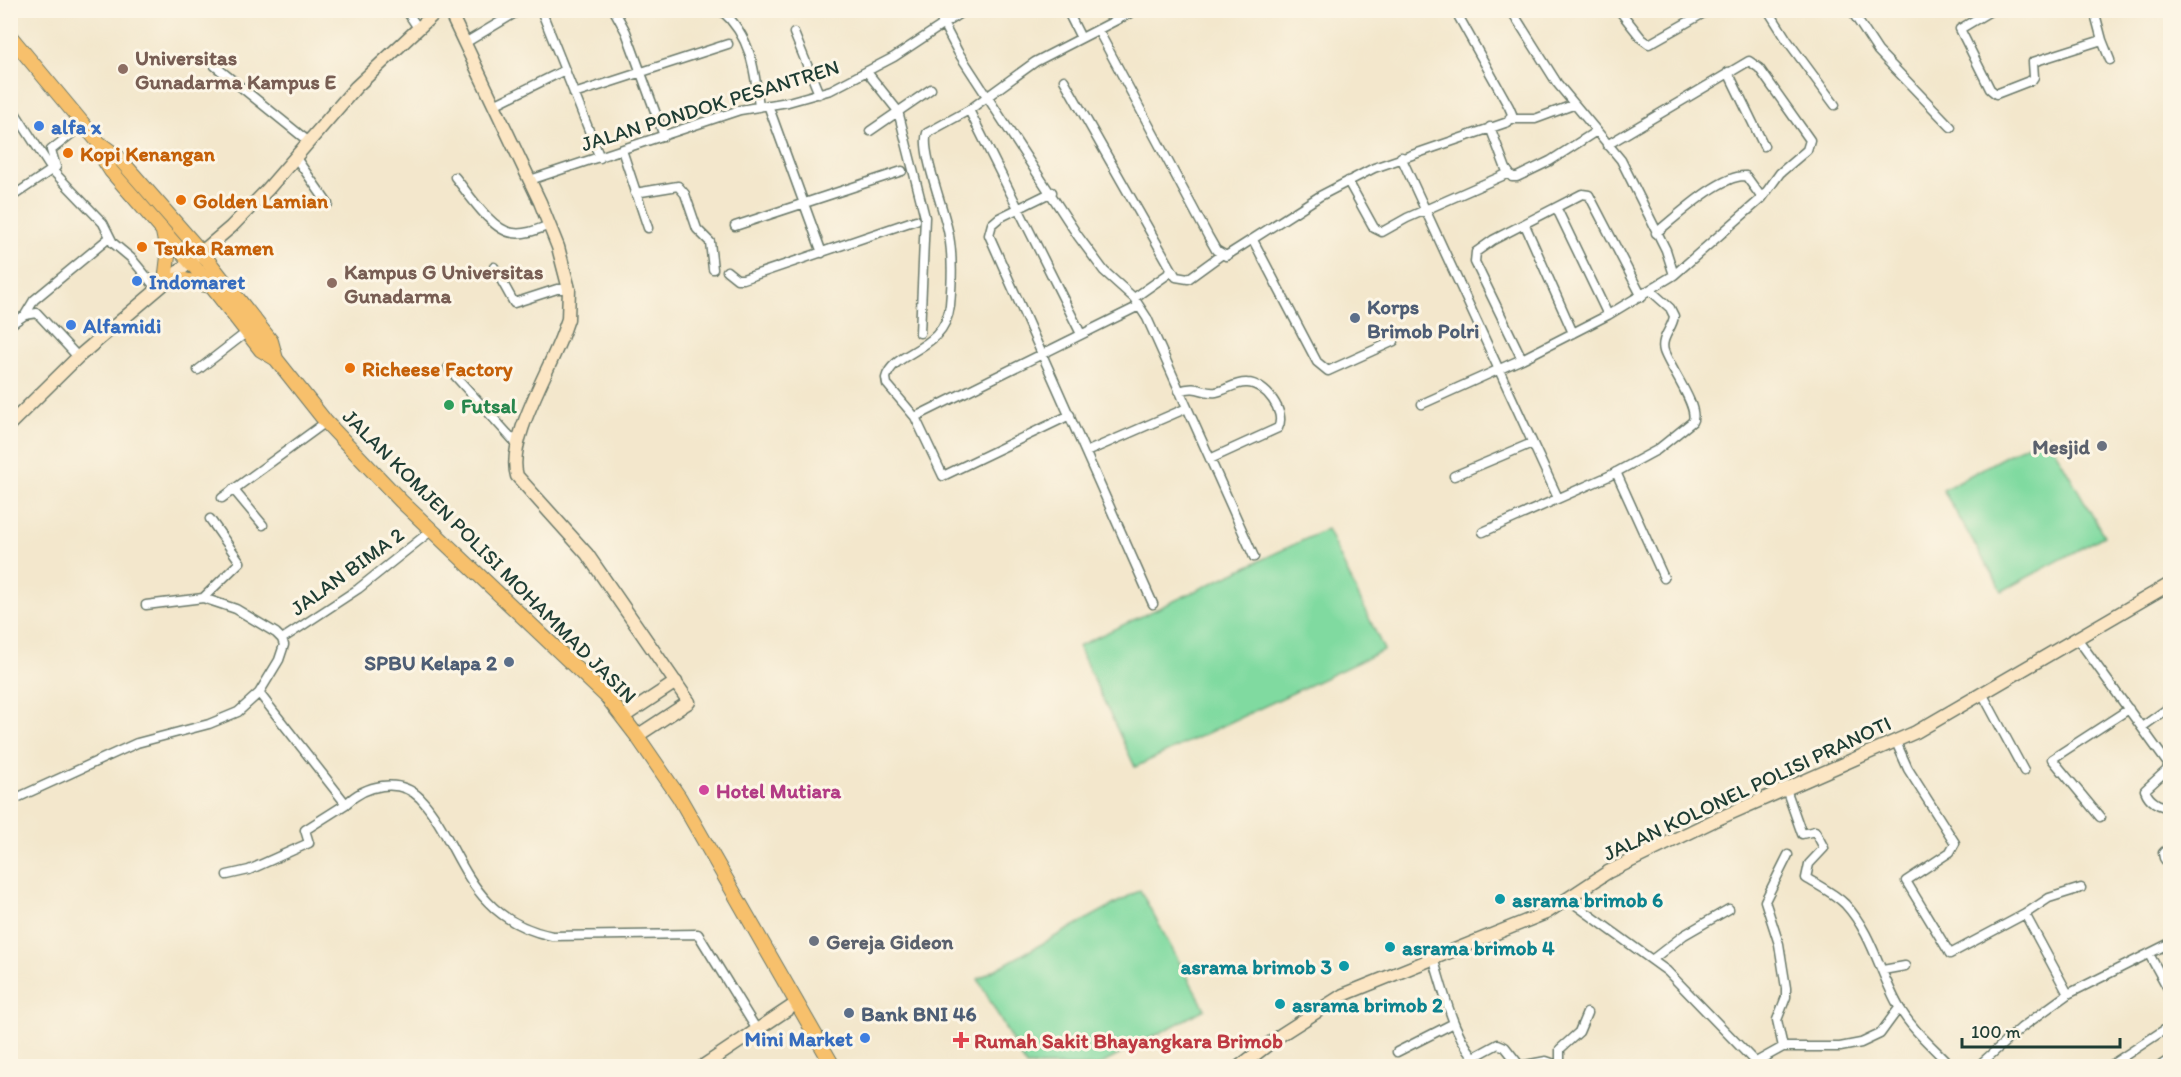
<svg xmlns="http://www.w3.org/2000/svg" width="2181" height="1077" font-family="Itim,sans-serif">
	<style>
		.green { fill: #80daa0; stroke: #508c6a; stroke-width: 1.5 }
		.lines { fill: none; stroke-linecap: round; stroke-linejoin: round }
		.street-casing { stroke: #697869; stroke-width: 11 }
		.secondary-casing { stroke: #697869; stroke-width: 15 }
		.primary-casing { stroke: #697869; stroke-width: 16 }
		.street { stroke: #fff; stroke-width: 8 }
		.secondary { stroke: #fce6c4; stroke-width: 12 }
		.primary { stroke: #f7c06c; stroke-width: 14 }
		.education-dot { fill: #8d6e63; stroke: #fcf5e5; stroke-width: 2 }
		.shop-dot { fill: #3f7fe0; stroke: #fcf5e5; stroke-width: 2 }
		.food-dot { fill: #e8710a; stroke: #fcf5e5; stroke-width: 2 }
		.service-dot { fill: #5c6f8a; stroke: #fcf5e5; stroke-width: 2 }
		.leisure-dot { fill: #2e9e5b; stroke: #fcf5e5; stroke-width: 2 }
		.worship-dot { fill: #6b7280; stroke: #fcf5e5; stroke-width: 2 }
		.hotel-dot { fill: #d1479c; stroke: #fcf5e5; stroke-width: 2 }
		.culture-dot { fill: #0f9aa8; stroke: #fcf5e5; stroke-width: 2 }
		.health-dot { fill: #e0444e; stroke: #fcf5e5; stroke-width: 2 }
		.labels { text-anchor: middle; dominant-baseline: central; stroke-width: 6; stroke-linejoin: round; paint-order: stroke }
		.education-label { font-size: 21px; font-weight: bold; fill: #785e54; stroke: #fcf5e5; text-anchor: start }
		.street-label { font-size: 21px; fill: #1f3d34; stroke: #fcf5e5 }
		.shop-label { font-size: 21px; font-weight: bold; fill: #366cbe; stroke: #fcf5e5; text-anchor: start }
		.food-label { font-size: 21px; font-weight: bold; fill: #c56008; stroke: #fcf5e5; text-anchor: start }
		.service-label { font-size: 21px; font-weight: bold; fill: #4e5e75; stroke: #fcf5e5; text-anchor: start }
		.leisure-label { font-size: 21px; font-weight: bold; fill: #27864d; stroke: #fcf5e5; text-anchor: start }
		.worship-label { font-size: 21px; font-weight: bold; fill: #5b616d; stroke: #fcf5e5; text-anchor: end }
		.hotel-label { font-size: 21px; font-weight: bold; fill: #b23c85; stroke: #fcf5e5; text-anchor: start }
		.culture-label { font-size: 21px; font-weight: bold; fill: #0d838f; stroke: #fcf5e5; text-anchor: start }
		.health-label { font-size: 21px; font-weight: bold; fill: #be3a42; stroke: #fcf5e5; text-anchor: start }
	</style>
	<rect width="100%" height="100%" fill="#fcf5e5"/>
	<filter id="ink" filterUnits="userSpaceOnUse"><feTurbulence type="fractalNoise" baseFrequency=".0167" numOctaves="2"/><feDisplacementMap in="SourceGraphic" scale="12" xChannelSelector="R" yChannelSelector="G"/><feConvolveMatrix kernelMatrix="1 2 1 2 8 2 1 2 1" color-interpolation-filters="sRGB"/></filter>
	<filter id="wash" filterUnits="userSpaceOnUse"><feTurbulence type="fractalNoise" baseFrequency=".008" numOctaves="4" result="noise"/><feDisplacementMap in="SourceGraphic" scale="24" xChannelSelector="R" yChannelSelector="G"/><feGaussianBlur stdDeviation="1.35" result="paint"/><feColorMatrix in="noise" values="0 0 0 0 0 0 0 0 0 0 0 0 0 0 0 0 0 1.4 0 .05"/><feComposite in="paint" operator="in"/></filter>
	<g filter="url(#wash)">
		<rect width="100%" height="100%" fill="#f3e7cc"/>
		<path class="green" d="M 2046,434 L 2104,536 L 2002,591 L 1943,490 Z
			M 1327,529 L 1384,650 L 1135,767 L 1078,646 Z
			M 1140,890 L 1205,1009 L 1098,1066 L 1026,1066 L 978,979 Z"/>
	</g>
	<g filter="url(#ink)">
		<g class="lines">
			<g class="street-casing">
				<path id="street" d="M 406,10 L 418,28
					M 541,10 L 600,158
					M 614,10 L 626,32 L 664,136
					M 721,10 C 751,36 755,70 759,107
					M 936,10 L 958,52 L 1078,236 L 1104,271 L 1134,298 L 1147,318 L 1254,557
					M 1067,10 L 1081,38
					M 1619,10 L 1642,39 L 1649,44 L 1709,10
					M 1768,10 L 1787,40 L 1835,105
					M 1851,10 L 1878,51 L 1951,127
					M 1992,10 L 1960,29 L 1990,89 L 1996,94 L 2032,80 L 2034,77 L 2033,62 L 2102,40 L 2094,10
					M 1098,30 L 1208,236 L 1216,250 L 1226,256 L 1320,196 L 1374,168 L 1508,122 L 1512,114 L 1509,107 L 1455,10
					M 794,33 L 819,94
					M 2102,40 L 2110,60
					M 465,43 L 520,10
					M 215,66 L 309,142
					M 867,72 L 898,111 L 925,217 L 920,333
					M 1728,72 L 1764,146
					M 1064,80 L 1176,277 L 1188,279 L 1221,255
					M 574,94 L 728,44
					M 10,105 L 52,170 L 103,223 L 113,243 L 131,258 L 156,288
					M 494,105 L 565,70
					M 768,105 L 822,253
					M 969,110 L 1081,334
					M 1511,119 L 1535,119 L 1573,105
					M 1490,127 L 1506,169 L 1512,177 L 1517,177 L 1550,161 L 1595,132
					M 870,131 L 931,89
					M 1607,145 L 1749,61 L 1759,68 L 1810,140 L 1807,150 L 1780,173 L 1762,198 L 1674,275
					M 622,150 L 648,228
					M 1401,157 L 1558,498
					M 296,158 L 328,204
					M 455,177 C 468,193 492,231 513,233 C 525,235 539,229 550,225
					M 530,180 L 740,110 L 788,102 L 831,90 L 894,57 L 965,10
					M 1348,181 L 1374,228 L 1382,232 L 1407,218 L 1509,173
					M 1052,192 L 999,218 L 992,224 L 989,235 L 1153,604
					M 635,193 L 678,186 L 685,194 L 697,229 L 710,242 L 713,269
					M 10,198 L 56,167 L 51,150 L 84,124
					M 1557,209 L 1608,315
					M 1525,225 L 1573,333
					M 735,226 L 902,171
					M 1656,233 C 1676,217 1721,174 1746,176 L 1762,198
					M 1253,240 L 1317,362 L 1328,371 L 1394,341
					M 494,267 L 514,303 L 557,289 L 569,289
					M 727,271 L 737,279 L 743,279 L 916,220
					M 1134,298 L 1171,272
					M 25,315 L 34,300 L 109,238
					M 10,325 L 25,315 L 37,313 L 78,357
					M 1522,359 L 1475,262 L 1476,252 L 1493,240 L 1582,194 L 1589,195 L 1642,297
					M 448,368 L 516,443
					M 198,370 L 247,332
					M 1179,391 C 1199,384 1202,394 1216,392 C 1227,390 1236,382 1247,383 C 1265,383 1287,412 1278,428 L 1210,459
					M 1422,404 L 1522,359 L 1608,315 L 1674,275 L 1666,250 L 1621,160 L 1557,83 L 1511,10
					M 1070,415 L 943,476 L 915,417 L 887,384 L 886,378 C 893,350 945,352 950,305 C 952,283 953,258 949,236 C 946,213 920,151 927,133 L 969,110 L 1035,62 L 1136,10
					M 915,417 L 1139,306
					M 1086,452 L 1187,408
					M 1616,472 L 1664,578
					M 1454,476 L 1532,443
					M 233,489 L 263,525
					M 222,498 L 326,422
					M 1483,532 L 1609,476 L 1657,450 L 1692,422 C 1701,409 1669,367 1664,351 C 1660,338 1673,328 1674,316 L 1670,308 L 1651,291
					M 203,598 L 240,562 L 210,519
					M 2077,638 L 2168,764 L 2167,770 L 2145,790 C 2149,801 2159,807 2170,807
					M 282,639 L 358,589 L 432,530
					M 259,693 L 346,804 C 365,785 399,777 420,798 C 448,828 459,872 488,902 C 505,920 528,931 552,936 L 698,934 L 757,1030
					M 1982,693 L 2024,771
					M 2142,727 L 2170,707
					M 1896,742 L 1908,769 L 1955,843 L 1950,852 L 1906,881 L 1950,954 L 2025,914
					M 1786,789 L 1802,834 L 1815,831 L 1824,848 L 1809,864 L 1806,878 C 1819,886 1834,893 1845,904 C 1872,933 1880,974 1899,1007 C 1912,1030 1933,1047 1951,1066
					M 10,801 L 137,743 L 209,724 L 238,712 L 259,693 L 279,660 L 284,645 L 282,639 L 276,633 L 236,609 L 203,598 L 146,605
					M 2100,817 L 2052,759 L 2129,709
					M 2170,846 L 2163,853 L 2164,858 L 2170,867
					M 227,875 L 249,870 L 309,843 L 305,830 L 346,804
					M 1569,900 L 1667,971 L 1759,1066
					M 2149,954 L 2170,992
					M 1433,958 C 1445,994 1453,1039 1482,1066
					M 1653,959 L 1684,935 L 1729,909
					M 1883,970 L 1905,966
					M 2068,994 L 2025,914 L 2049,898 L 2081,888
					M 1783,1047 L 1777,1020 L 1786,997 L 1786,988 L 1779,944 L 1765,901 L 1788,855
					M 1397,1052 L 1454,1023
					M 1474,1057 L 1498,1044 L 1505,1047 L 1520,1066 L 1546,1061 L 1560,1066
					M 1756,1062 L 1783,1047 L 1840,1047 L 1861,1043 L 1880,1034 L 1899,1008
					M 2111,1065 L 2170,1026
					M 1560,1066 L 1560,1049 L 1579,1032 L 1587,1013
					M 1978,1066 L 2021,1028 L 2068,994 L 2170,943
					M 2160,1066 L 2170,1059"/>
			</g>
			<g class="secondary-casing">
				<path id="secondary" d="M 449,10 L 540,202 L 558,247 L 569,289 L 568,319 L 563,333 C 550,370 506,441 517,476 L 587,554 L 689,702 L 637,736
					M 10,424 L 78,357 L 231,227 L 268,189 L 356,87 L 438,10
					M 623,717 L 676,682
					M 703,1066 L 797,1003
					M 1240,1066 L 1282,1034 L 1343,995 L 1546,913 L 1608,872 L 1713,821 L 1916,732 L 2170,584"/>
			</g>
			<g class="primary-casing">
				<path id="primary" d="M 10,36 L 99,143 L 118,157 L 202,253 L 271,341 L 276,359
					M 99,143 L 104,160 L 111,171 L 212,287 L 261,350 L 276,359 L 326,422 L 401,501 L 607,697 L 637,736 L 679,797 L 833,1066
					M 163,232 L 168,256 L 165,282 L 181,279 L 210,286"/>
			</g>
			<use href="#street" class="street"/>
			<use href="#secondary" class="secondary"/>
			<use href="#primary" class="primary"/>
		</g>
	</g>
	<g class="education-dot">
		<circle cx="123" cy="69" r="6"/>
		<circle cx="332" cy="283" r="6"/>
	</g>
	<g class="shop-dot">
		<circle cx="39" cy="126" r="6"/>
		<circle cx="137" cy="281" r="6"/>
		<circle cx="71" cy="325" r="6"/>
		<circle cx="865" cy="1038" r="6"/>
	</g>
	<g class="food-dot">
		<circle cx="68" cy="153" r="6"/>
		<circle cx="181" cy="200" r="6"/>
		<circle cx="142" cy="247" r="6"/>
		<circle cx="350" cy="368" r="6"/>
	</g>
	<g class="service-dot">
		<circle cx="1355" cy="318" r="6"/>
		<circle cx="509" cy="662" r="6"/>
		<circle cx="849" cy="1013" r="6"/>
	</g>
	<circle class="leisure-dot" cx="449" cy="405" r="6"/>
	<g class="worship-dot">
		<circle cx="2102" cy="446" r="6"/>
		<circle cx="814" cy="941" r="6"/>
	</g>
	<circle class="hotel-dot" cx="704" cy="790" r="6"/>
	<g class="culture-dot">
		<circle cx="1500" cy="899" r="6"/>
		<circle cx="1390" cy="947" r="6"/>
		<circle cx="1344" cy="966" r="6"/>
		<circle cx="1280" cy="1004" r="6"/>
	</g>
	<path class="health-dot" d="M958 1031h6v6h6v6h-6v6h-6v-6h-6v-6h6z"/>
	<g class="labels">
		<g class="education-label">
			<text x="135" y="57">Universitas<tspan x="135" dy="24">Gunadarma Kampus E</tspan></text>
			<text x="344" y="271">Kampus G Universitas<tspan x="344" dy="24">Gunadarma</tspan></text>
		</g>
		<g class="street-label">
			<text transform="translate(710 105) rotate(-17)">JALAN PONDOK PESANTREN</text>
			<text transform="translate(490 556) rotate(45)">JALAN KOMJEN POLISI MOHAMMAD JASIN</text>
			<text transform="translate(347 571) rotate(-36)">JALAN BIMA 2</text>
			<text transform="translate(1747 788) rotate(-25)">JALAN KOLONEL POLISI PRANOTI</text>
		</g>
		<g class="shop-label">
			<text x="51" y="126">alfa x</text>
			<text x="149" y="281">Indomaret</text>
			<text x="83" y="325">Alfamidi</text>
			<text x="853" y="1038" text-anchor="end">Mini Market</text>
		</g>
		<g class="food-label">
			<text x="80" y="153">Kopi Kenangan</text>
			<text x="193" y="200">Golden Lamian</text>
			<text x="154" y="247">Tsuka Ramen</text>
			<text x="362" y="368">Richeese Factory</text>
		</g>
		<g class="service-label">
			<text x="1367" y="306">Korps<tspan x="1367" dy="24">Brimob Polri</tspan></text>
			<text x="497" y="662" text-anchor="end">SPBU Kelapa 2</text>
			<text x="861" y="1013">Bank BNI 46</text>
		</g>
		<g class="leisure-label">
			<text x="461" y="405">Futsal</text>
		</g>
		<g class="worship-label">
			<text x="2090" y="446">Mesjid</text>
			<text x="826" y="941" text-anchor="start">Gereja Gideon</text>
		</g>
		<g class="hotel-label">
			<text x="716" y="790">Hotel Mutiara</text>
		</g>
		<g class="culture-label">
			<text x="1512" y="899">asrama brimob 6</text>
			<text x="1402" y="947">asrama brimob 4</text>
			<text x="1332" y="966" text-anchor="end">asrama brimob 3</text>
			<text x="1292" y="1004">asrama brimob 2</text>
		</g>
		<g class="health-label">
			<text x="974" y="1040">Rumah Sakit Bhayangkara Brimob</text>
		</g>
	</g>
	<rect width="2181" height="1077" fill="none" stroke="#fcf5e5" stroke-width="36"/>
	<path d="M1962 1038v9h158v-9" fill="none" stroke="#1f3d34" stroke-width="3"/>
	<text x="1971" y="1038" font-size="18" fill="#1f3d34" stroke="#fcf5e5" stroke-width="4.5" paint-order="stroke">100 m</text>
</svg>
